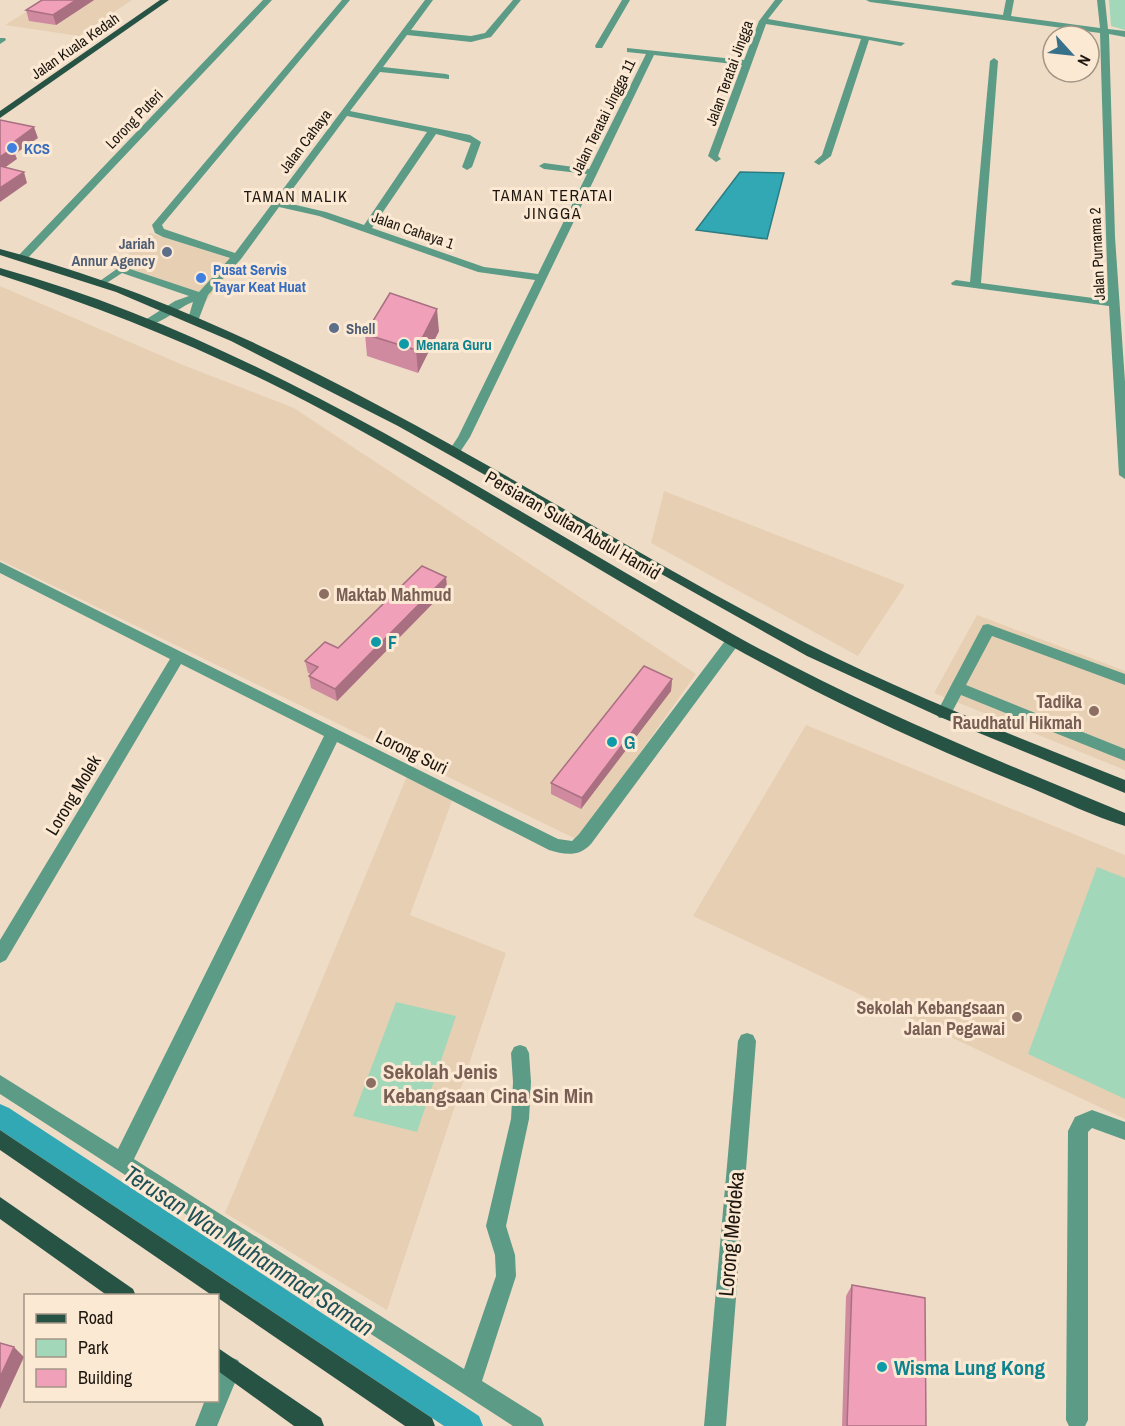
<svg xmlns="http://www.w3.org/2000/svg" width="1125" height="1426" font-family="'Archivo Narrow',sans-serif">
	<style>
		.built { fill: #e7cfb3 }
		.green { fill: #a2d8b9 }
		.water { fill: #33a8b5; stroke: #2c7c83; stroke-width: 1.5 }
		.lines { fill: none; stroke-linecap: round; stroke-linejoin: round }
		.canal { fill: #33a8b5; fill-rule: evenodd }
		.minor { fill: #5c9b86; fill-rule: evenodd }
		.major { fill: #275345; fill-rule: evenodd }
		.wall { fill: #cf8aa0 }
		.shaded-wall { fill: #a97082 }
		.building { fill: #f1a0ba; stroke: #a97082; stroke-width: 1.5 }
		.shop-dot { fill: #3f7fe0; stroke: #fce9d4; stroke-width: 2 }
		.service-dot { fill: #5c6f8a; stroke: #fce9d4; stroke-width: 2 }
		.culture-dot { fill: #0f9aa8; stroke: #fce9d4; stroke-width: 2 }
		.education-dot { fill: #8d6e63; stroke: #fce9d4; stroke-width: 2 }
		.labels { text-anchor: middle; dominant-baseline: central; stroke-width: 6; stroke-linejoin: round; paint-order: stroke }
		.far-street-label { font-size: 15px; fill: #1c160e; stroke: #fce9d4 }
		.far-shop-label { font-size: 15px; font-weight: bold; fill: #366cbe; stroke: #fce9d4; text-anchor: start }
		.far-service-label { font-size: 15px; font-weight: bold; fill: #4e5e75; stroke: #fce9d4; text-anchor: end }
		.far-culture-label { font-size: 15px; font-weight: bold; fill: #0d838f; stroke: #fce9d4; text-anchor: start }
		.far-neighbourhood-label { font-size: 16px; letter-spacing: 1.5px; fill: #1c160e; stroke: #fce9d4 }
		.street-label { font-size: 18px; fill: #1c160e; stroke: #fce9d4 }
		.education-label { font-size: 18px; font-weight: bold; fill: #785e54; stroke: #fce9d4; text-anchor: end }
		.culture-label { font-size: 18px; font-weight: bold; fill: #0d838f; stroke: #fce9d4; text-anchor: start }
		.near-education-label { font-size: 21px; font-weight: bold; fill: #785e54; stroke: #fce9d4; text-anchor: start }
		.near-street-label { font-size: 21px; fill: #1c160e; stroke: #fce9d4 }
		.near-culture-label { font-size: 21px; font-weight: bold; fill: #0d838f; stroke: #fce9d4; text-anchor: start }
		.near-water-label { font-size: 24px; font-style: italic; fill: #205157; stroke: #fce9d4 }
	</style>
	<rect width="100%" height="100%" fill="#efdcc7"/>
	<path class="built" d="M 45,0 L 132,0 L 79,36 L 5,25 Z
		M 150,233 L 238,261 L 206,301 L 113,269 Z
		M 0,286 L 183,365 L 294,408 L 696,674 L 578,840 L 0,560 Z
		M 664,491 L 905,585 L 858,656 L 651,543 Z
		M 977,615 L 1125,671 L 1125,770 L 934,693 Z
		M 806,725 L 1125,855 L 1125,1119 L 693,916 Z
		M 407,776 L 452,801 L 410,915 L 506,953 L 387,1310 L 225,1213 Z"/>
	<path class="green" d="M 1109,0 L 1125,0 L 1125,30 L 1111,26 Z
		M 1097,867 L 1125,878 L 1125,1099 L 1028,1054 Z
		M 396,1002 L 456,1016 L 417,1132 L 353,1116 Z"/>
	<path class="water" d="M 740,172 L 784,173 L 767,239 L 696,230 Z"/>
	<g class="lines">
		<path class="canal" d="M 0,1104 L 9,1108 L 479,1416 L 483,1426 L 444,1426 L 0,1130 Z"/>
		<path class="minor" d="M 263,0 L 272,0 L 26,260 L 18,260 L 18,256 Z
			M 342,0 L 350,0 L 162,225 L 164,229 L 235,253 L 425,0 L 433,0 L 411,30 L 471,36 L 485,33 L 513,0 L 521,0 L 491,37 L 471,42 L 407,35 L 383,67 L 446,74 L 449,75 L 449,79 L 380,72 L 350,111 L 470,135 L 481,142 L 472,167 L 467,170 L 462,167 L 471,143 L 436,134 L 372,228 L 484,267 L 538,274 L 587,174 L 544,169 L 539,166 L 544,163 L 589,169 L 646,54 L 627,52 L 627,48 L 744,60 L 759,21 L 775,0 L 783,0 L 768,19 L 905,43 L 901,46 L 869,40 L 831,156 L 819,165 L 814,162 L 822,155 L 861,39 L 766,24 L 718,156 L 721,159 L 716,162 L 708,156 L 742,65 L 654,55 L 470,437 L 458,455 L 454,456 L 448,452 L 458,437 L 535,280 L 478,272 L 319,216 L 279,207 L 241,259 L 208,295 L 198,321 L 190,321 L 188,319 L 193,302 C 178,307 160,327 145,324 L 145,320 L 175,301 L 189,296 L 122,273 L 102,286 L 97,283 L 121,266 L 199,292 L 230,258 L 163,237 L 155,233 L 152,225 ZM 347,116 L 427,132 L 364,225 L 326,212 L 283,202 Z
			M 622,0 L 630,0 L 602,48 L 596,48 L 595,46 Z
			M 866,0 L 888,0 L 1003,15 L 1006,0 L 1014,0 L 1011,16 L 1100,28 L 1097,0 L 1105,0 L 1108,29 L 1125,31 L 1125,37 L 1109,34 L 1115,237 L 1125,382 L 1125,479 L 1119,475 L 1109,306 L 952,285 L 951,283 L 956,280 L 970,282 L 990,61 L 994,58 L 998,61 L 981,283 L 1108,300 L 1100,33 L 870,2 Z
			M 0,38 L 5,38 L 6,40 L 0,44 Z
			M 0,562 L 558,839 L 572,841 L 579,834 L 728,637 L 738,637 L 740,641 L 738,645 L 591,844 C 579,857 565,855 549,850 L 337,742 L 134,1159 L 464,1369 L 496,1276 L 495,1255 L 486,1226 L 511,1119 L 513,1082 L 511,1053 L 514,1047 L 520,1045 L 526,1047 L 529,1053 L 531,1082 L 529,1119 L 506,1226 L 515,1255 L 516,1276 L 482,1381 L 541,1418 L 544,1426 L 513,1426 L 0,1094 L 0,1075 L 118,1149 L 324,736 L 181,664 L 6,960 L 0,963 L 0,940 L 170,659 L 0,573 Z
			M 988,624 L 1125,674 L 1125,685 L 992,636 L 966,685 L 1125,749 L 1125,761 L 961,695 L 949,718 L 939,718 L 936,714 L 983,625 Z
			M 747,1033 L 753,1035 L 756,1041 L 726,1426 L 704,1426 L 738,1041 L 741,1035 Z
			M 1092,1110 L 1125,1122 L 1125,1140 L 1092,1128 L 1088,1132 L 1088,1420 L 1085,1426 L 1069,1426 L 1066,1420 L 1068,1131 L 1075,1117 Z
			M 230,1357 L 238,1360 L 241,1368 L 217,1426 L 195,1426 L 205,1400 L 218,1400 L 218,1373 L 222,1360 Z"/>
		<path class="major" d="M 160,0 L 169,0 L 0,118 L 0,111 Z
			M 0,249 C 281,323 521,493 775,627 C 888,687 1007,733 1125,780 L 1125,793 L 940,717 L 807,656 L 398,426 L 231,341 L 116,292 L 0,255 Z
			M 0,268 C 266,342 497,503 736,636 C 861,705 993,759 1125,813 L 1125,826 C 1093,816 1062,801 1031,788 C 926,746 823,698 724,642 C 576,558 432,465 280,388 C 190,343 96,306 0,275 Z
			M 0,1130 L 432,1418 L 435,1426 L 405,1426 L 218,1298 L 218,1296 L 213,1296 L 0,1150 Z
			M 0,1197 L 133,1289 L 136,1296 L 108,1296 L 0,1219 Z
			M 218,1348 L 321,1418 L 324,1426 L 294,1426 L 218,1371 Z"/>
	</g>
	<path class="wall" d="M 94,0 L 56,25 L 29,21 L 26,10 Z
		M 439,331 L 418,373 L 367,356 L 365,334 Z
		M 446,577 L 447,589 L 337,701 L 311,688 L 309,676 L 311,674 L 308,673 L 305,661 L 338,648 Z
		M 672,679 L 671,691 L 581,809 L 551,794 L 551,783 Z
		M 852,1285 L 926,1426 L 842,1426 L 846,1296 Z"/>
	<path class="shaded-wall" d="M 76,0 L 94,0 L 56,25 L 53,15 Z
		M 34,127 L 38,138 L 15,154 L 17,159 L 0,171 L 0,157 L 7,147 Z
		M 24,172 L 27,183 L 0,202 L 0,188 Z
		M 437,309 L 439,331 L 418,373 L 416,350 Z
		M 446,577 L 447,589 L 337,701 L 335,689 Z
		M 672,679 L 671,691 L 581,809 L 582,798 Z
		M 14,1347 L 24,1357 L 0,1409 L 0,1377 Z"/>
	<path class="building" d="M 42,0 L 76,0 L 53,15 L 26,10 Z
		M 0,120 L 34,127 L 7,147 L 13,148 L 0,157 Z
		M 0,166 L 24,172 L 0,188 Z
		M 390,293 L 437,309 L 416,350 L 365,334 Z
		M 422,566 L 446,577 L 335,689 L 309,676 L 318,667 L 305,661 L 325,642 L 338,648 Z
		M 644,666 L 672,679 L 582,798 L 551,783 Z
		M 852,1285 L 925,1298 L 926,1426 L 847,1426 Z
		M 0,1343 L 14,1347 L 0,1377 Z"/>
	<g class="shop-dot">
		<circle cx="12" cy="148" r="6"/>
		<circle cx="201" cy="278" r="6"/>
	</g>
	<g class="service-dot">
		<circle cx="167" cy="252" r="6"/>
		<circle cx="334" cy="328" r="6"/>
	</g>
	<g class="culture-dot">
		<circle cx="404" cy="344" r="6"/>
		<circle cx="376" cy="642" r="6"/>
		<circle cx="612" cy="742" r="6"/>
		<circle cx="882" cy="1367" r="6"/>
	</g>
	<g class="education-dot">
		<circle cx="324" cy="594" r="6"/>
		<circle cx="1094" cy="711" r="6"/>
		<circle cx="1017" cy="1017" r="6"/>
		<circle cx="371" cy="1083" r="6"/>
	</g>
	<g class="labels">
		<g class="far-street-label">
			<text transform="translate(75 46) rotate(-35)">Jalan Kuala Kedah</text>
			<text transform="translate(729 73) rotate(-70)">Jalan Teratai Jingga</text>
			<text transform="translate(603 117) rotate(-64)">Jalan Teratai Jingga 11</text>
			<text transform="translate(134 119) rotate(-46)">Lorong Puteri</text>
			<text transform="translate(305 141) rotate(-53)">Jalan Cahaya</text>
			<text transform="translate(413 230) rotate(19)">Jalan Cahaya 1</text>
			<text transform="translate(1097 254) rotate(-93)">Jalan Purnama 2</text>
		</g>
		<g class="far-shop-label">
			<text x="24" y="148">KCS</text>
			<text x="213" y="269">Pusat Servis<tspan x="213" dy="17">Tayar Keat Huat</tspan></text>
		</g>
		<g class="far-service-label">
			<text x="155" y="243">Jariah<tspan x="155" dy="17">Annur Agency</tspan></text>
			<text x="346" y="328" text-anchor="start">Shell</text>
		</g>
		<g class="far-culture-label">
			<text x="416" y="344">Menara Guru</text>
		</g>
		<g class="far-neighbourhood-label">
			<text x="553" y="195">TAMAN TERATAI<tspan x="553" dy="18">JINGGA</tspan></text>
			<text x="296" y="196">TAMAN MALIK</text>
		</g>
		<g class="street-label">
			<text transform="translate(573 525) rotate(30)">Persiaran Sultan Abdul Hamid</text>
			<text transform="translate(412 752) rotate(26)">Lorong Suri</text>
			<text transform="translate(73 795) rotate(-59)">Lorong Molek</text>
		</g>
		<g class="education-label">
			<text x="336" y="594" text-anchor="start">Maktab Mahmud</text>
			<text x="1082" y="701">Tadika<tspan x="1082" dy="21">Raudhatul Hikmah</tspan></text>
			<text x="1005" y="1007">Sekolah Kebangsaan<tspan x="1005" dy="21">Jalan Pegawai</tspan></text>
		</g>
		<g class="culture-label">
			<text x="388" y="642">F</text>
			<text x="624" y="742">G</text>
		</g>
		<g class="near-education-label">
			<text x="383" y="1071">Sekolah Jenis<tspan x="383" dy="24">Kebangsaan Cina Sin Min</tspan></text>
		</g>
		<g class="near-street-label">
			<text transform="translate(731 1234) rotate(-85)">Lorong Merdeka</text>
		</g>
		<g class="near-culture-label">
			<text x="894" y="1367">Wisma Lung Kong</text>
		</g>
		<g class="near-water-label">
			<text transform="translate(249 1250) rotate(33)">Terusan Wan Muhammad Saman</text>
		</g>
	</g>
	<rect x="24" y="1294" width="195" height="108" fill="#fce9d4" stroke="#a29585" stroke-width="1.5"/>
	<rect x="36" y="1314" width="30" height="9" fill="#275345" stroke="#a29585" stroke-width="1.5"/>
	<text x="78" y="1324" font-size="18" fill="#1c160e">Road</text>
	<rect x="36" y="1339" width="30" height="18" fill="#a2d8b9" stroke="#a29585" stroke-width="1.5"/>
	<text x="78" y="1354" font-size="18" fill="#1c160e">Park</text>
	<rect x="36" y="1369" width="30" height="18" fill="#f1a0ba" stroke="#a29585" stroke-width="1.5"/>
	<text x="78" y="1384" font-size="18" fill="#1c160e">Building</text>
	<g transform="translate(1071 54) rotate(117)"><circle r="28" fill="#fce9d4" stroke="#a29585" stroke-width="1.5"/>
	<path d="M0-4.5L10 22L0 15L-10 22Z" fill="#38718a"/>
	<text y="-9" font-size="16" font-weight="bold" text-anchor="middle" fill="#1c160e">N</text>
	</g>
</svg>
